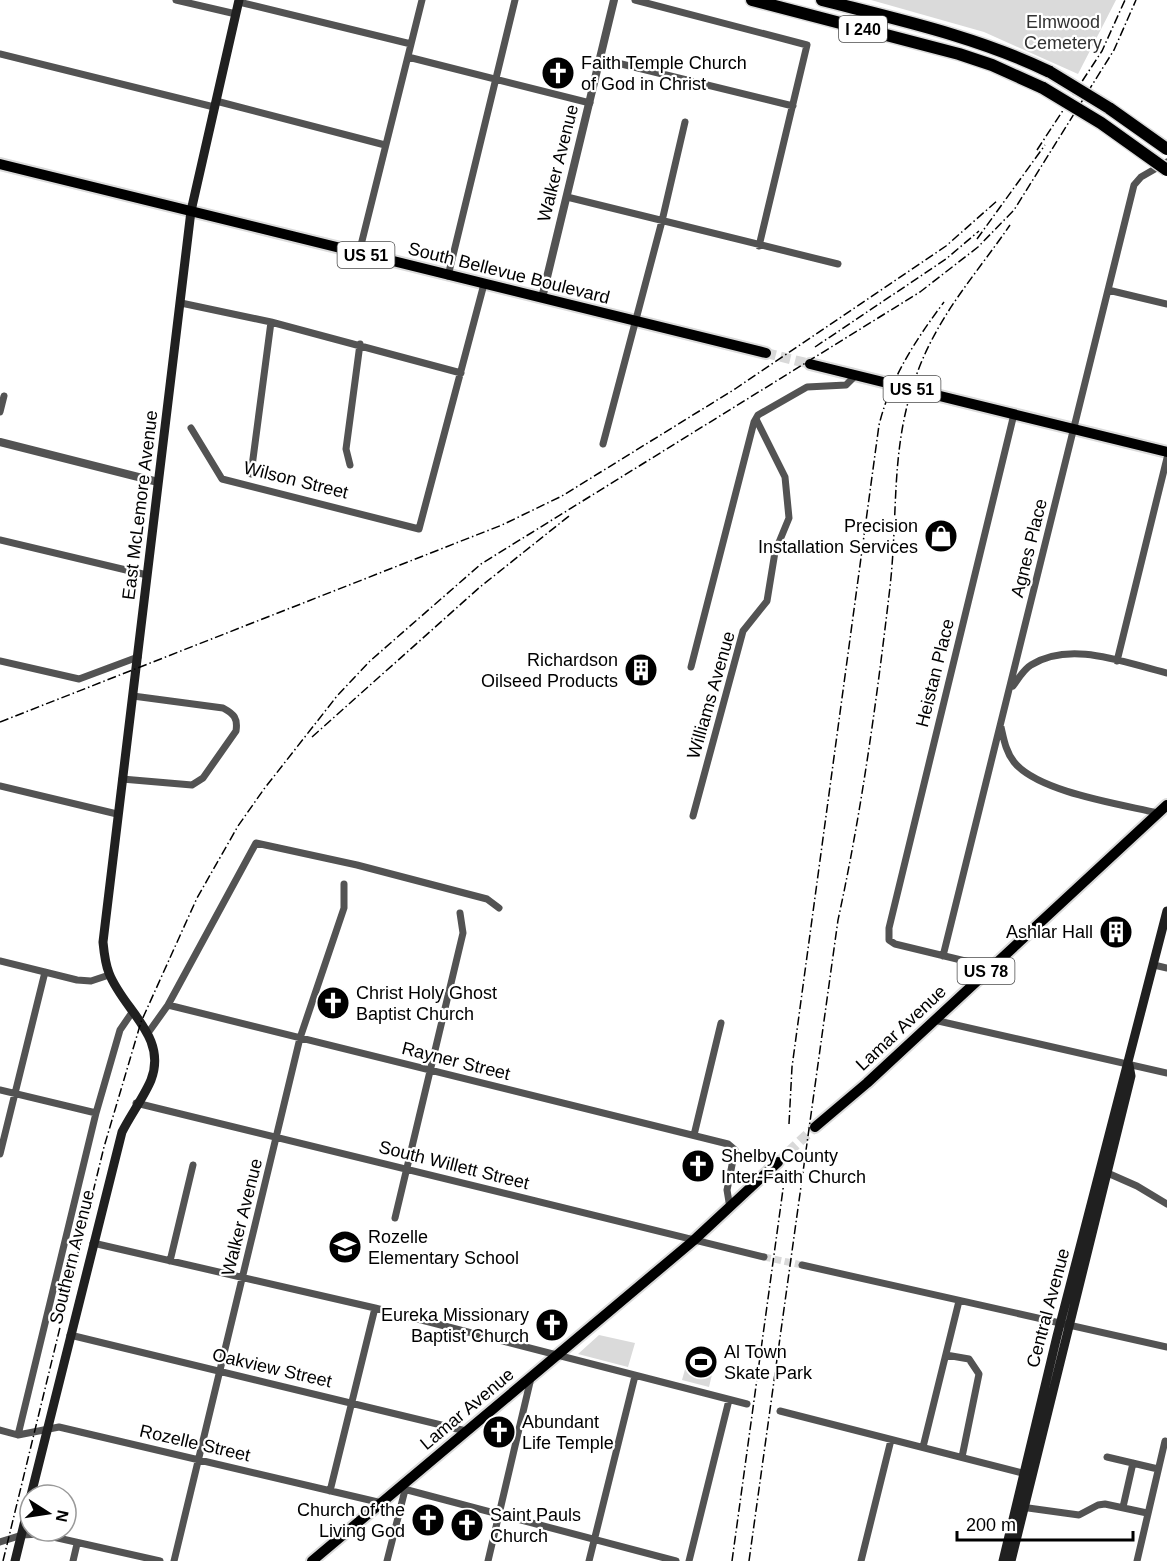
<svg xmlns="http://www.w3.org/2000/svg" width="1167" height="1561" font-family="Helvetica,sans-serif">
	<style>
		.green { fill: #dadada }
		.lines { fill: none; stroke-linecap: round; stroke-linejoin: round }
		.minor-tunnel { stroke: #d9d9d9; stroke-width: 7; stroke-dasharray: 7 3.5; stroke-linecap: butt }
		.primary-tunnel { stroke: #d9d9d9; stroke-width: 10; stroke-dasharray: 10 5; stroke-linecap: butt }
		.primary-casing { stroke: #dbdbdb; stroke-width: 14 }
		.motorway-casing { stroke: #dbdbdb; stroke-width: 15 }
		.minor { stroke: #535353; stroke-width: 7 }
		.tertiary { stroke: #535353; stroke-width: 8 }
		.secondary { stroke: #202020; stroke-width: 9 }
		.primary { stroke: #000; stroke-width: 10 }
		.motorway { stroke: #000; stroke-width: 12 }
		.rail { stroke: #000; stroke-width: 1.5; stroke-dasharray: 9 3 1.5 3; stroke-linecap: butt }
		.motorway-bridge-casing { stroke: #dbdbdb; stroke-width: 15; stroke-linecap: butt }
		.motorway-bridge { stroke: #000; stroke-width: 12 }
		.labels { text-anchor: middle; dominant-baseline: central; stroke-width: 4.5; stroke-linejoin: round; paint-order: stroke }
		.shield { fill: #fff; stroke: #4c4c4c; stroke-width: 1.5 }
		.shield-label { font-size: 16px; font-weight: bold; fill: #000 }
		.park-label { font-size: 18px; fill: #313131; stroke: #fff }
		.poi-label { font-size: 18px; fill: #000; stroke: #fff; text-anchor: start }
		.street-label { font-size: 18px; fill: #000; stroke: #fff }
	</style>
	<rect width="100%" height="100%" fill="#fff"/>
	<path class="green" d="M 871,0 L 1116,0 L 1078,74 L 984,32 Z
		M 599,1335 L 635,1343 L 628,1367 L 578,1354 Z
		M 691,1348 L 717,1354 L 709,1387 L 682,1380 Z"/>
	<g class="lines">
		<path class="minor-tunnel" d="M 764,1257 L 802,1265"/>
		<path class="primary-tunnel" d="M 766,353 L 810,364
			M 778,1162 L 815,1127"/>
		<g class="primary-casing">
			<path id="primary" d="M 0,164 L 766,353
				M 810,364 L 1167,452
				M 815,1127 L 867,1083 L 1167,805
				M 312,1561 L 693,1241 L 778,1162"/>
		</g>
		<g class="motorway-casing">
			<path id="motorway" d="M 752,0 L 959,54 L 992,65 L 1043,88
				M 822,0 C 900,20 978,37 1050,72"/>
		</g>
		<path class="minor" d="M 176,0 L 236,14
			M 635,0 L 807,45 L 759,246
			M 239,2 L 411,44
			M 0,54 L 214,107
			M 408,57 L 590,103
			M 601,59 L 793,106
			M 216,101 L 385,145
			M 567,197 L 838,264
			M 359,253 L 422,0
			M 448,276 L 515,0
			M 1108,290 L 1167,304
			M 181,303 L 271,322 L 461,373
			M 0,412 L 4,396
			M 191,428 L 222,479 L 419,529 L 484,284
			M 603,444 L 662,221 L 685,122
			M 350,465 L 346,449 L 360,344
			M 251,474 L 271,322
			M 0,540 L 147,575
			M 0,661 L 79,679 L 138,657
			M 1117,661 L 1167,458
			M 691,667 L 754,422 L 758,415 L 807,387 L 846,385 L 856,375
			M 1013,686 C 1018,679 1024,669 1031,665 C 1071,640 1125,663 1167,673
			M 1001,727 C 1004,740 1006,752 1014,762 C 1038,792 1120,804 1158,813
			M 122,779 L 192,785 L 203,778 L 236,731 C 238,718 234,714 223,708 L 133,696
			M 0,786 L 117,814
			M 693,816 L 743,631 L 767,601 L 775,552 L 789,518 L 785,477 L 756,419
			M 943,956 L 1134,185 L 1141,177 L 1167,162
			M 0,961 L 77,980 L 91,981 L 109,975
			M 1154,965 L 1167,968
			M 990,967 L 895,944 L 889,940 L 889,928 L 1014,414
			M 168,1005 L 728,1144 L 735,1150 L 727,1190 L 730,1208
			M 934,1020 L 1167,1073
			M 148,1033 L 168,1005 L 256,843 L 357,865 L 487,899 L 499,908
			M 0,1090 L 96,1113
			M 136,1103 L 764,1257
			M 694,1135 L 721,1023
			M 0,1154 L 45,972
			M 1103,1171 L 1137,1186 L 1167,1204
			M 395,1218 L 463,933 L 460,913
			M 93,1243 L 375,1308 L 747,1404
			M 170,1261 L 193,1165
			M 802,1265 L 1167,1347
			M 70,1335 L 466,1431
			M 946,1355 L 969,1359 L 979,1374 L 962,1457
			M 780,1411 L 1026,1474
			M 0,1430 L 18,1435 L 59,1427 L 382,1503
			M 18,1435 L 96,1113 L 120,1030 L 133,1011
			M 923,1447 L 959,1301
			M 1107,1457 L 1158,1469
			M 400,1488 L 676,1561
			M 330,1491 L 375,1308
			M 1021,1507 L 1079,1515 L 1098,1505 L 1105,1504 L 1147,1513
			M 1123,1507 L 1133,1463
			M 0,1542 L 22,1535 L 40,1534 L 160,1561
			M 73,1561 L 77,1544
			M 174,1561 L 300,1038 L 344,908 L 344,884
			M 387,1561 L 405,1490
			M 488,1561 L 531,1378
			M 589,1561 L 635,1376
			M 689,1561 L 729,1400
			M 861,1561 L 891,1440
			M 1137,1561 L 1165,1441"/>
		<path class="tertiary" d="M 542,298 L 614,0
			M 0,442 L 158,482"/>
		<path class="secondary" d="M 31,1495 L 122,1132 C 130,1116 145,1095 151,1080 C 168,1036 123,1010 109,973 C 105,963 104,952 103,942 L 191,211 L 239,0
			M 15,1561 L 30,1500
			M 1003,1561 L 1057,1336 L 1167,911
			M 1011,1561 L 1131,1076 L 1129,1065"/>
		<use href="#primary" class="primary"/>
		<use href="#motorway" class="motorway"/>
		<path class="rail" d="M 1037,150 L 1102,51 L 1125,0
			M 977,239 L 1045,145
			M 815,347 L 946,259 L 979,231
			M 0,722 L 502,525 L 562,496 L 735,389 L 946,246 L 998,200
			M 312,737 L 480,587 L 569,516
			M 789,1124 L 792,1067 L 879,425 C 891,377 915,341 944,302
			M 3,1561 L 104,1147 L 141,1022 L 197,898 L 238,826 L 264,789 L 337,696 L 370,661 L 481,564 L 920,292 L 978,247 L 1014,210 L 1114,50 L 1136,0
			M 732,1561 L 784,1182
			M 749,1561 L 838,920 C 862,810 877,698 890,587 C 899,506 889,442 921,363 C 944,308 977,273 1010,225"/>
		<g class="motorway-bridge-casing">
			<path id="motorway-bridge" d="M 1050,72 L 1109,108 L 1167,149
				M 1043,88 L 1101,123 L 1167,170"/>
		</g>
		<use href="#motorway-bridge" class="motorway-bridge"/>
	</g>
	<defs>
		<g id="church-disc" transform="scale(1.725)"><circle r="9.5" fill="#000" stroke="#fff"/><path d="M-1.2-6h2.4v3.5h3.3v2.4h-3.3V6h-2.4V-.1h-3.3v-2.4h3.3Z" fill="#fff"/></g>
		<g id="shop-disc" transform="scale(1.725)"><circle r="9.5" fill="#000" stroke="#fff"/><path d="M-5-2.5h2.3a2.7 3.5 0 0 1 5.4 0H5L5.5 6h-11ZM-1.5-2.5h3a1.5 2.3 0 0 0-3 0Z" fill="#fff"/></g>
		<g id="building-disc" transform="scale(1.725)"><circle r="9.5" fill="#000" stroke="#fff"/><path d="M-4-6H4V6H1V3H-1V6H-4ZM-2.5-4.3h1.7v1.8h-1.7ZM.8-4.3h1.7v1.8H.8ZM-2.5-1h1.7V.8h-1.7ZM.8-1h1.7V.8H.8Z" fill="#fff"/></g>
		<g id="school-disc" transform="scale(1.725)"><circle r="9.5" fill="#000" stroke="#fff"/><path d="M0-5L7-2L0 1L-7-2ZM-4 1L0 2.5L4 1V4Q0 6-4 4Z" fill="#fff"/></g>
		<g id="stadium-disc" transform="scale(1.725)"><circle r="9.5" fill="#000" stroke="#fff"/><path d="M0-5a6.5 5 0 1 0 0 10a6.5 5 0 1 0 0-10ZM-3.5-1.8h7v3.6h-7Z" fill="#fff"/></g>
	</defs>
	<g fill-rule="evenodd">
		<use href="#church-disc" x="558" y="73"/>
		<use href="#shop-disc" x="941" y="536"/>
		<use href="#building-disc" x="641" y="670"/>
		<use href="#building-disc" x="1116" y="932"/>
		<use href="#church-disc" x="333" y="1003"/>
		<use href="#church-disc" x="698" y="1166"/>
		<use href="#school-disc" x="345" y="1247"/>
		<use href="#church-disc" x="552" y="1325"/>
		<use href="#stadium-disc" x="701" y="1362"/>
		<use href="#church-disc" x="499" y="1432"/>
		<use href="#church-disc" x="428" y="1520"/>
		<use href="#church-disc" x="467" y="1525"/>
	</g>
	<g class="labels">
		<g class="shield">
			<rect x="839" y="16" width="48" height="26" rx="4.5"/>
			<rect x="337.5" y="242" width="57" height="26" rx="4.5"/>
			<rect x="883.5" y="376" width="57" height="26" rx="4.5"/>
			<rect x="957.5" y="958" width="57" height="26" rx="4.5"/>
		</g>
		<g class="shield-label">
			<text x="863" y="29">I 240</text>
			<text x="366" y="255">US 51</text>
			<text x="912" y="389">US 51</text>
			<text x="986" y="971">US 78</text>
		</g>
		<g class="park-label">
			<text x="1063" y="22">Elmwood<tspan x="1063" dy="21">Cemetery</tspan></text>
		</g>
		<g class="poi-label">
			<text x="581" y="63">Faith Temple Church<tspan x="581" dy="21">of God in Christ</tspan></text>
			<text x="918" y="526" text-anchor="end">Precision<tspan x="918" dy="21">Installation Services</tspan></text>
			<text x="618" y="660" text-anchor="end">Richardson<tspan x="618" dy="21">Oilseed Products</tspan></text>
			<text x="1093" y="932" text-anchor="end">Ashlar Hall</text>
			<text x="356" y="993">Christ Holy Ghost<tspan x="356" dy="21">Baptist Church</tspan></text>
			<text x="721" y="1156">Shelby County<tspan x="721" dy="21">Inter-Faith Church</tspan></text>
			<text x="368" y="1237">Rozelle<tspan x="368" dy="21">Elementary School</tspan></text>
			<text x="529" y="1315" text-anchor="end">Eureka Missionary<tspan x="529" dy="21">Baptist Church</tspan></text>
			<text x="724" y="1352">Al Town<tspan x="724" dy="21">Skate Park</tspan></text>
			<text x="522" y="1422">Abundant<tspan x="522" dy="21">Life Temple</tspan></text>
			<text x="405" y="1510" text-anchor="end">Church of the<tspan x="405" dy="21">Living God</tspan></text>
			<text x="490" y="1515">Saint Pauls<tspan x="490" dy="21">Church</tspan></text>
		</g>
		<g class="street-label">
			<text transform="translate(558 163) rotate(-76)">Walker Avenue</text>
			<text transform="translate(509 273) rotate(14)">South Bellevue Boulevard</text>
			<text transform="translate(296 480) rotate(14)">Wilson Street</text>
			<text transform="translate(140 505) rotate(-83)">East McLemore Avenue</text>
			<text transform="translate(1029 548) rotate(-76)">Agnes Place</text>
			<text transform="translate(935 673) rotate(-76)">Heistan Place</text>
			<text transform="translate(711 695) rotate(-74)">Williams Avenue</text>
			<text transform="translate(901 1028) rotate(-43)">Lamar Avenue</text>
			<text transform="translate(456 1061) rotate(14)">Rayner Street</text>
			<text transform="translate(454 1165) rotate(14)">South Willett Street</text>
			<text transform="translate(242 1217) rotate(-76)">Walker Avenue</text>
			<text transform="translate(72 1257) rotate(-76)">Southern Avenue</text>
			<text transform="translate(1048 1308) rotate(-75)">Central Avenue</text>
			<text transform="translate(272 1368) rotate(13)">Oakview Street</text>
			<text transform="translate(467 1409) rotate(-40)">Lamar Avenue</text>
			<text transform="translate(195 1443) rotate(13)">Rozelle Street</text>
		</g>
	</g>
	<g transform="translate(48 1513) rotate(102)"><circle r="28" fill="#ffffff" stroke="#999999" stroke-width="1.5"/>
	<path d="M0-4.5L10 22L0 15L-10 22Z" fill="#000000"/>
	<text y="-9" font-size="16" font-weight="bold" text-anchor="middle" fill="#000000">N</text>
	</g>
	<path d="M957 1531v9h176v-9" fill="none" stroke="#000000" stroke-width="3"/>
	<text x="966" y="1531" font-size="18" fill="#000000" stroke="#ffffff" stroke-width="4.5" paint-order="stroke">200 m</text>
</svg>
